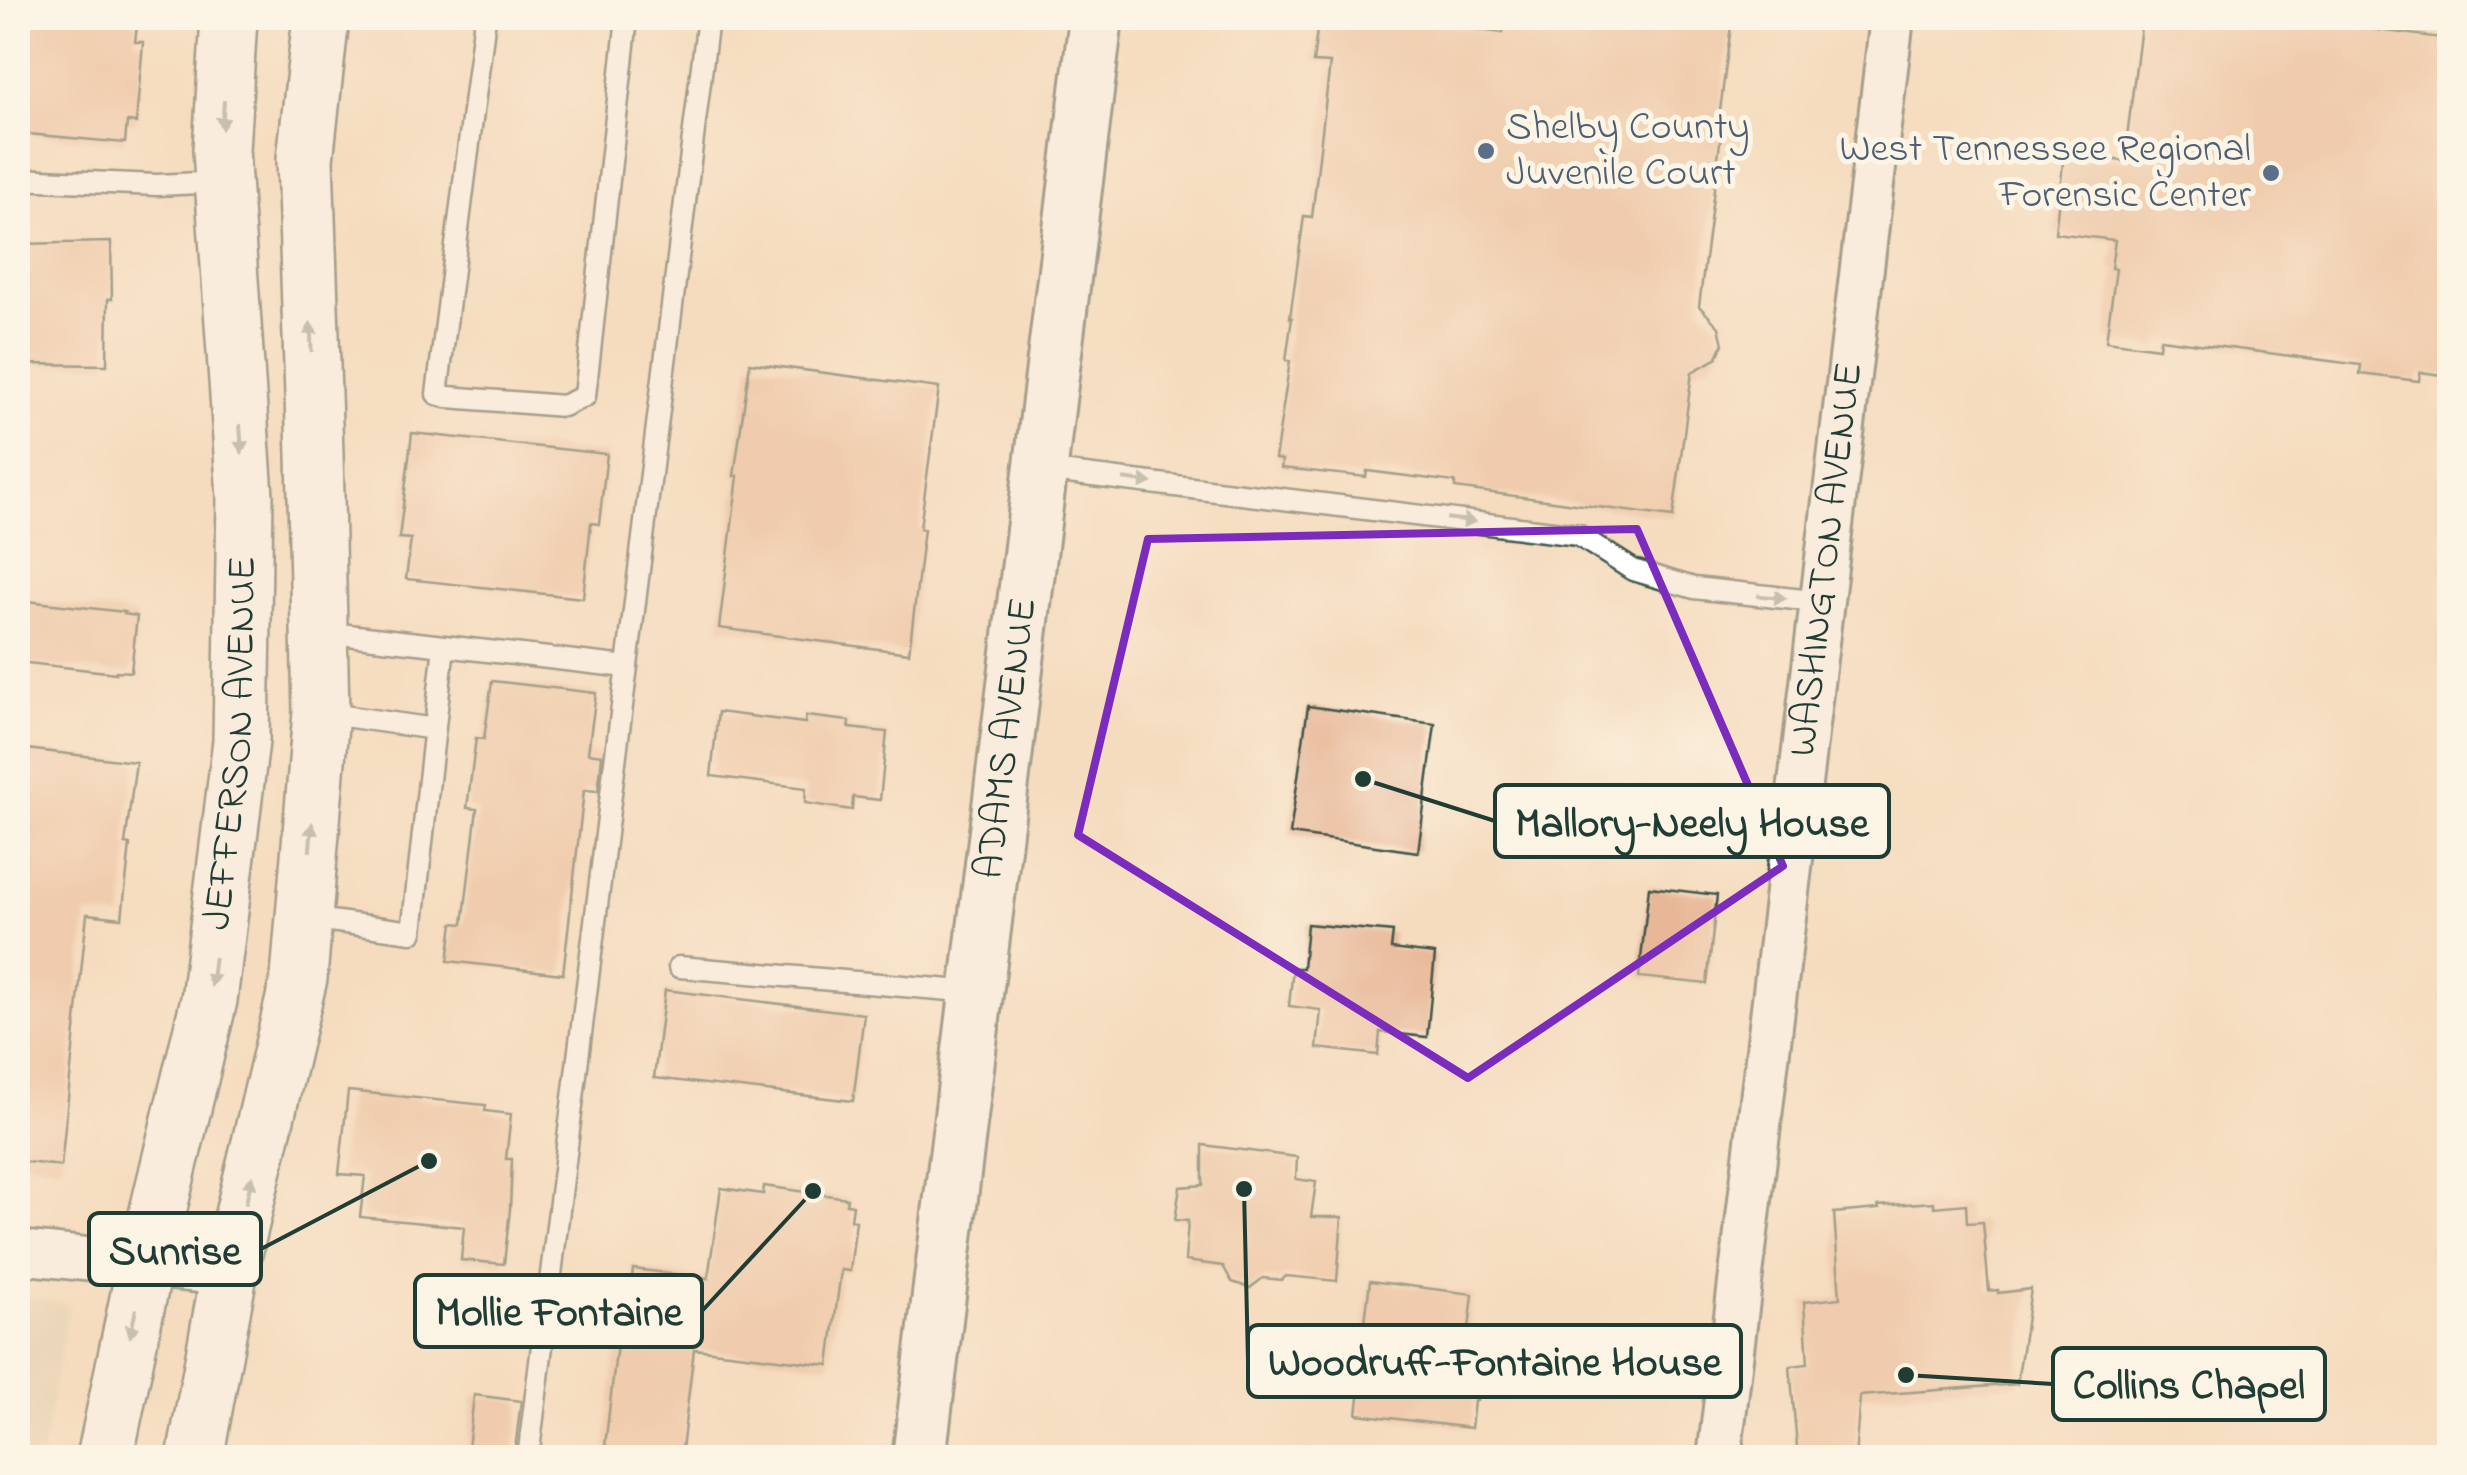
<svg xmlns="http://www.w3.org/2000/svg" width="2467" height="1475" font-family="'Indie Flower',sans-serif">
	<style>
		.built { fill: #e0cfb2 }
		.building { fill: #e8b797 }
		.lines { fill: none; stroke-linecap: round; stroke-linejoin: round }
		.service-casing { stroke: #3f5549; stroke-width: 25 }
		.minor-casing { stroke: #3f5549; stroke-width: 48 }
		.tertiary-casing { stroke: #3f5549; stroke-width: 58 }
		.secondary-casing { stroke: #3f5549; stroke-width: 60 }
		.service { stroke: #fff; stroke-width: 20 }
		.minor { stroke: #fff; stroke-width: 42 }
		.tertiary { stroke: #fff; stroke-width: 52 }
		.secondary { stroke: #fff; stroke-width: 55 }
		.oneway { fill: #8f9e9a }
		.marked { fill: none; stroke: #7b2cbf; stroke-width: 8; stroke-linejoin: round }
		.service-dot { fill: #5c6f8a; stroke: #fcf5e5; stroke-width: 4 }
		.labels { text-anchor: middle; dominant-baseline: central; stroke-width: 10; stroke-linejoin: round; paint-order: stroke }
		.service-label { font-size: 40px; fill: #4e5e75; stroke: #fcf5e5; text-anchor: start }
		.street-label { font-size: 40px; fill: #1f3d34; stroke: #fcf5e5 }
		.leader { fill: none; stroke: #1f3d34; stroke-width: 4 }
		.callout-dot { fill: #1f3d34; stroke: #fcf5e5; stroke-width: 4 }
		.callout { fill: #fcf5e5; stroke: #1f3d34; stroke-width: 4 }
		.callout-label { font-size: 42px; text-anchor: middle; font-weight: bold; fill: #1f3d34 }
	</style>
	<rect width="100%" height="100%" fill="#fcf5e5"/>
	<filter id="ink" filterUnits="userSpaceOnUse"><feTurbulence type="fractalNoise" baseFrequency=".01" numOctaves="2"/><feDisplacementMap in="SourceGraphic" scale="20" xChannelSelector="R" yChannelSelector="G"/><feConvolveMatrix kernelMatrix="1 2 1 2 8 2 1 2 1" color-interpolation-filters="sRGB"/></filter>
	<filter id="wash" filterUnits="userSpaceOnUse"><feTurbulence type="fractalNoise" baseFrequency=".0048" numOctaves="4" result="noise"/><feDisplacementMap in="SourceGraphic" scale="40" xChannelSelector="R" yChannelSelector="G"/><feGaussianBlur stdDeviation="2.25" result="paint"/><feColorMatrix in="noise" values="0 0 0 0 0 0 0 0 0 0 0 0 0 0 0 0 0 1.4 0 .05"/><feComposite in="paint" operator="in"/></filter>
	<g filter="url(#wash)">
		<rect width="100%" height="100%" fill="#f5dcbf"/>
		<path class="built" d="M 18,1295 L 69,1304 L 42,1457 L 18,1457 Z"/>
		<g id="blocks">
			<path class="building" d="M 18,18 L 138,18 L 135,42 L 143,42 L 136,123 L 127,122 L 125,143 L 18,133 Z
				M 1336,18 L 1436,18 L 1435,24 L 1503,33 L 1505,18 L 1732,18 L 1717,134 L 1721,135 L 1699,306 L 1719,327 L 1723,344 L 1716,359 L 1692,372 L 1673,517 L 1455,488 L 1455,482 L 1367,471 L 1366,477 L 1281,468 L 1282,460 L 1275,459 L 1290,361 L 1286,360 L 1292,318 L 1290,318 L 1304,216 L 1312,217 L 1330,63 L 1313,62 L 1318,22 L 1335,23 Z
				M 2142,18 L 2283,18 L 2450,39 L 2450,376 L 2420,372 L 2419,381 L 2360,374 L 2361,365 L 2160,339 L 2159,348 L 2106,341 L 2116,269 L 2111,268 L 2115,240 L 2055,233 L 2064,154 L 2124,161 Z
				M 111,242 L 112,299 L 108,299 L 107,365 L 18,364 L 18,244 Z
				M 750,363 L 939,388 L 920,528 L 924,529 L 909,653 L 719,628 L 738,476 L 734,476 Z
				M 412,433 L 607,454 L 599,524 L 591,523 L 583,598 L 406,579 L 411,539 L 399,538 Z
				M 18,600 L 125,612 L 124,614 L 137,616 L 131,672 L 116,671 L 116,673 L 18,662 Z
				M 492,681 L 596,693 L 588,753 L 602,755 L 601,766 L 598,791 L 584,790 L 563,974 L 448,961 L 453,923 L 463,924 L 477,809 L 467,808 L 476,738 L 484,739 Z
				M 1308,706 L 1435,724 L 1418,852 L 1290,834 Z
				M 718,712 L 805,723 L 806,716 L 849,721 L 849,728 L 887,732 L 880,800 L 853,797 L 852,810 L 805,803 L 806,788 L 711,776 Z
				M 18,748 L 136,762 L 125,844 L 130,845 L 122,918 L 87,914 L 61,1166 L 18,1161 Z
				M 1649,887 L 1717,895 L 1707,984 L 1639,977 Z
				M 1307,924 L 1393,932 L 1391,949 L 1435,954 L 1427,1037 L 1380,1032 L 1378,1055 L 1317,1048 L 1321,1010 L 1289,1006 L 1293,968 L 1303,968 Z
				M 665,990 L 864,1014 L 853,1101 L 654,1078 Z
				M 348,1091 L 486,1105 L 485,1111 L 511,1114 L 506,1159 L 512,1159 L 510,1209 L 504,1264 L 461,1260 L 464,1227 L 360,1217 L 365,1176 L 339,1174 Z
				M 1203,1145 L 1297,1157 L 1296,1179 L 1316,1182 L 1311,1217 L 1342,1217 L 1337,1281 L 1286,1276 L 1282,1280 L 1263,1278 L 1250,1288 L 1232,1282 L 1223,1266 L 1185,1261 L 1188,1221 L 1175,1220 L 1180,1187 L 1203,1185 Z
				M 764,1186 L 847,1198 L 846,1204 L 853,1205 L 851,1220 L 856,1221 L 850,1271 L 841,1270 L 829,1365 L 694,1349 L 681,1458 L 606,1458 L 607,1446 L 605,1446 L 619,1327 L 626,1328 L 633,1269 L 708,1278 L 721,1188 L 763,1194 Z
				M 1934,1202 L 1934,1207 L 1966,1204 L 1967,1223 L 1983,1222 L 1989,1291 L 1998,1290 L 1998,1293 L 2031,1289 L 2017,1384 L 1860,1396 L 1855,1458 L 1798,1458 L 1790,1366 L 1808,1364 L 1804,1302 L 1840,1298 L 1834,1213 L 1879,1209 L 1878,1206 Z
				M 1370,1281 L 1473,1294 L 1467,1347 L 1483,1349 L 1477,1401 L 1474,1401 L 1471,1428 L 1357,1414 L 1360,1389 L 1357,1388 Z
				M 474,1395 L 521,1401 L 514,1458 L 467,1458 Z"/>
		</g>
	</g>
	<g filter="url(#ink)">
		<use href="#blocks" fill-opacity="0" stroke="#3f5549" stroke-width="2.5"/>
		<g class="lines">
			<g class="service-casing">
				<path id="service" d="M 485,18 L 437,394 L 448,397 L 563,406 L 585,396 L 627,18
					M 18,179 L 157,185 L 221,182
					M 1044,470 L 1578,535 L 1633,570 L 1694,588 L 1822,602
					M 322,632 L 627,667
					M 323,713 L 435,729
					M 308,918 L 412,932 L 444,646
					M 679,967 L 974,992
					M 528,1458 L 708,18"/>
			</g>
			<g class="minor-casing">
				<g id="minor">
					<path d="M 18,1252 L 229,1274"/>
					<path id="s1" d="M 1719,1458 L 1892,18"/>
				</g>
			</g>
			<g class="tertiary-casing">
				<g id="tertiary">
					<path id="s2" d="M 919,1458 L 1096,18"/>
				</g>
			</g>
			<g class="secondary-casing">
				<g id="secondary">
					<path id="s3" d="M 105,1458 L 145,1265 L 209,1000 L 241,741 L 245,496 L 221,150 L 229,18"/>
					<path d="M 195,1458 L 229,1274 L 299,978 L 304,917 L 321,713 L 315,454 L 305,159 L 321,18"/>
				</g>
			</g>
			<use href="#service" class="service"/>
			<use href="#minor" class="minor"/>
			<use href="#tertiary" class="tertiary"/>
			<use href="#secondary" class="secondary"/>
		</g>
		<defs><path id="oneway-solid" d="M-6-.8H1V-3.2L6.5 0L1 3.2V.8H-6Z" transform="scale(2.5)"/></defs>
		<g class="oneway">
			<use href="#oneway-solid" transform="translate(223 115) rotate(94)"/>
			<use href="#oneway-solid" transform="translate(311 337) rotate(-92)"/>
			<use href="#oneway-solid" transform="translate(241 439) rotate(86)"/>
			<use href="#oneway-solid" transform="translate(1138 481) rotate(7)"/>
			<use href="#oneway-solid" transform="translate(1461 520) rotate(7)"/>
			<use href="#oneway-solid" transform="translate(1772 597) rotate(6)"/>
			<use href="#oneway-solid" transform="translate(311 837) rotate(-85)"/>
			<use href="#oneway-solid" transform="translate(213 972) rotate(97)"/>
			<use href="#oneway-solid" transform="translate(249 1190) rotate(-77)"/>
			<use href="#oneway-solid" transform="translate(133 1323) rotate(102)"/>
		</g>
	</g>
	<path d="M0 0H2467V1475H0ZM 1637,529 L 1783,866 L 1468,1078 L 1078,835 L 1148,539 Z" fill="#f5dcbf" fill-opacity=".55" fill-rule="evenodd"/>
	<path class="marked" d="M 1637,529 L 1783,866 L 1468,1078 L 1078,835 L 1148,539 Z"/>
	<g class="service-dot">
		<circle cx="1486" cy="151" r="10"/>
		<circle cx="2271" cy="173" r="10"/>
	</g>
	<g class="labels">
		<g class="service-label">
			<text x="1506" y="128">Shelby County<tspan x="1506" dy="46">Juvenile Court</tspan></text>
			<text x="2251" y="150" text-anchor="end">West Tennessee Regional<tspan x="2251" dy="46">Forensic Center</tspan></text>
		</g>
		<g class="street-label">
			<text stroke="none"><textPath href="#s1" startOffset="905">WASHINGTON AVENUE</textPath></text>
			<text stroke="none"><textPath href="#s2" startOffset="725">ADAMS AVENUE</textPath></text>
			<text stroke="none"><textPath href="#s3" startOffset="728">JEFFERSON AVENUE</textPath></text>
		</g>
	</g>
	<path class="leader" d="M1363 779L1495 821M429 1161L261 1249M813 1191L702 1311M1244 1189L1248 1361M1906 1375L2053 1384"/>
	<g class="callout-dot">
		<circle cx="1363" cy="779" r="10"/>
		<circle cx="429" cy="1161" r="10"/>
		<circle cx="813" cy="1191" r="10"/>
		<circle cx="1244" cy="1189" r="10"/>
		<circle cx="1906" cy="1375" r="10"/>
	</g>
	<g class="callout">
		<rect x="1495" y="785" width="394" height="72" rx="10"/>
		<rect x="89" y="1213" width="172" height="72" rx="10"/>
		<rect x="415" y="1275" width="287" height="72" rx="10"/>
		<rect x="1248" y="1325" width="493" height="72" rx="10"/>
		<rect x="2053" y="1348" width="272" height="72" rx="10"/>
	</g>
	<g class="callout-label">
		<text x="1692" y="836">Mallory-Neely House</text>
		<text x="175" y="1264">Sunrise</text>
		<text x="559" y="1325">Mollie Fontaine</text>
		<text x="1495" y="1375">Woodruff-Fontaine House</text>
		<text x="2189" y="1398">Collins Chapel</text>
	</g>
	<rect width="2467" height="1475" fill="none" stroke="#fcf5e5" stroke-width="60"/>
</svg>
